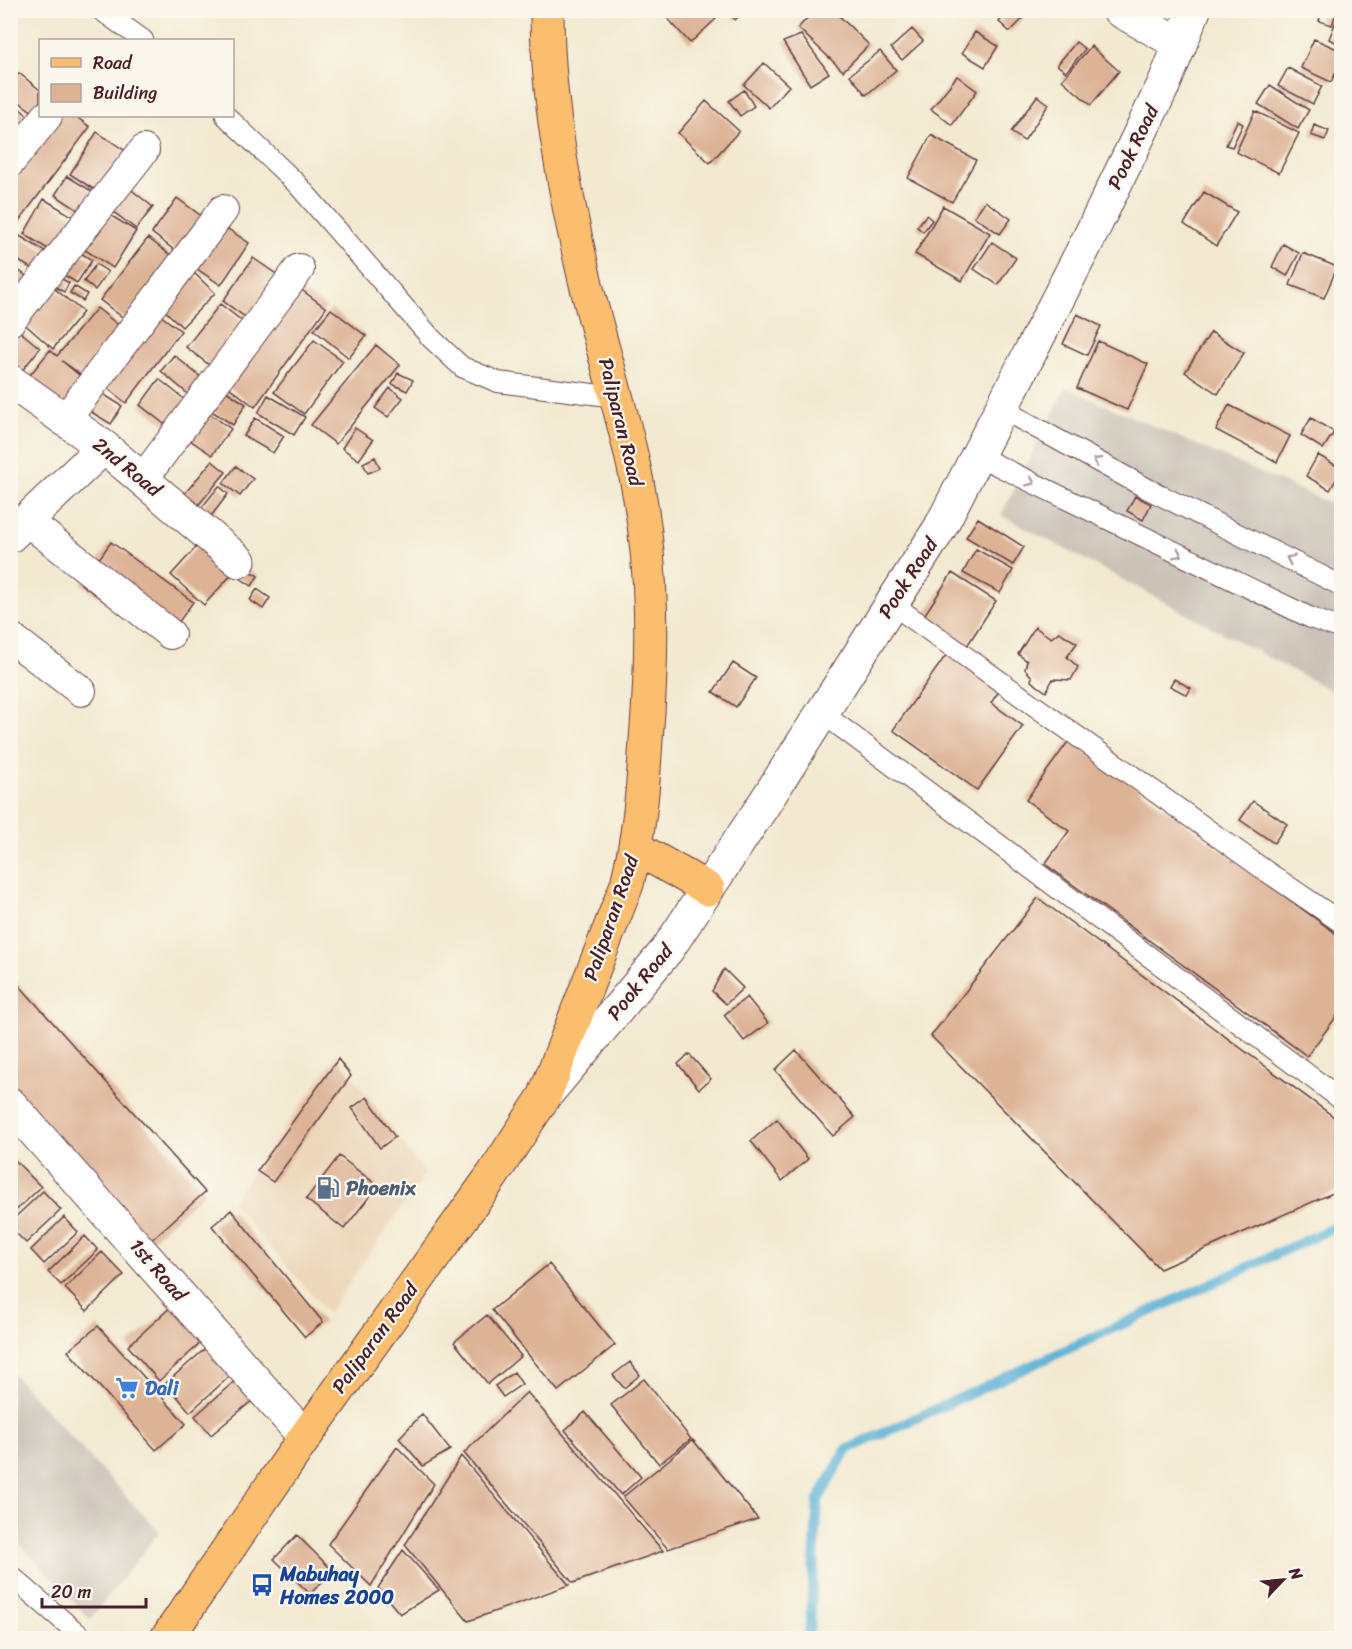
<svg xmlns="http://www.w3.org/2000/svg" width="1352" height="1649" font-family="Sriracha,sans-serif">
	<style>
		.built { fill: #ecd7ba }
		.industrial { fill: #cbc2b8 }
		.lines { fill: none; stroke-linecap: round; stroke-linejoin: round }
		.stream { stroke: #59b0d6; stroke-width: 10 }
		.building { fill: #ddb396 }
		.service-casing { stroke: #633d44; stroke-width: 22 }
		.pedestrian-casing { stroke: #633d44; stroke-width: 32 }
		.minor-casing { stroke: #633d44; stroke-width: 35 }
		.tertiary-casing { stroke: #633d44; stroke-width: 35 }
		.primary-casing { stroke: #633d44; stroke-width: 35 }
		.service { stroke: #fff; stroke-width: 20 }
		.pedestrian { stroke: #fff; stroke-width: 30 }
		.minor { stroke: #fff; stroke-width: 33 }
		.tertiary { stroke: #fff; stroke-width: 33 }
		.primary { stroke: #fbbd6e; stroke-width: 33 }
		.oneway { stroke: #ae9aa0 }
		.labels { text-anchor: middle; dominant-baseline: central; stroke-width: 4.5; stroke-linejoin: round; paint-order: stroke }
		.street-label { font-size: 20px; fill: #4a1f2b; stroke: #fbf7ec }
		.service-label { font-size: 20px; font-weight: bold; fill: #4e5e75; stroke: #fbf7ec; text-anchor: start }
		.shop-label { font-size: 20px; font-weight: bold; fill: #366cbe; stroke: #fbf7ec; text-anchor: start }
		.transit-label { font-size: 20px; font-weight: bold; fill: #164399; stroke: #fbf7ec; text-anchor: start }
	</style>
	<rect width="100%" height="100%" fill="#fbf7ec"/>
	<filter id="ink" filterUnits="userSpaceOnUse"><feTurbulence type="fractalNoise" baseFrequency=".0167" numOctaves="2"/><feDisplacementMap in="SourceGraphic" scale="12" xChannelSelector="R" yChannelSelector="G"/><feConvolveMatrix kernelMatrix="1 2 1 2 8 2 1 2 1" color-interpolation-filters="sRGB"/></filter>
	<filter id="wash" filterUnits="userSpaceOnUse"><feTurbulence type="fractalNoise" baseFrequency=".008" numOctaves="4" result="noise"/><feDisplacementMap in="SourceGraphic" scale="24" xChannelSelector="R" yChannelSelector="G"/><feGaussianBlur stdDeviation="1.35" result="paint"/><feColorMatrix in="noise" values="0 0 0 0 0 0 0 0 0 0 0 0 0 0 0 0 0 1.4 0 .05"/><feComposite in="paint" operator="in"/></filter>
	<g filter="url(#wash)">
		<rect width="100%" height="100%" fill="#f2e9d0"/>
		<path class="built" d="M 337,1054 L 425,1174 L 328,1313 L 231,1202 Z"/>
		<path class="industrial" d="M 1066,388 L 1341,508 L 1341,696 L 1001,515 Z
			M 11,1372 L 159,1532 L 90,1619 L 11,1535 Z"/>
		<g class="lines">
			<path class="stream" d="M 809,1638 L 818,1500 L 846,1450 L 1342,1224"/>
		</g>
		<g id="blocks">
			<path class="building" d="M 660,10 L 708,10 L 716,19 L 690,43 Z
				M 727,10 L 746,10 L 735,20 Z
				M 815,10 L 833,10 L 869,45 L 843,71 L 798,28 Z
				M 1010,10 L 1031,10 L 1010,32 L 999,22 Z
				M 1322,10 L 1337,10 L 1332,25 L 1319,21 Z
				M 1339,13 L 1342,14 L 1342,45 L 1329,39 Z
				M 912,29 L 923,41 L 902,60 L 891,48 Z
				M 975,32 L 998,46 L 985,67 L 962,53 Z
				M 801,35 L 829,73 L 810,85 L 783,42 Z
				M 1314,39 L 1342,51 L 1342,60 L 1331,82 L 1301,68 Z
				M 1076,42 L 1085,49 L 1066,72 L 1057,65 Z
				M 1091,46 L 1119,71 L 1091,105 L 1062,80 Z
				M 880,51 L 896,70 L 866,95 L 850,75 Z
				M 764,63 L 789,86 L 769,108 L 744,85 Z
				M 1288,68 L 1322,86 L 1313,104 L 1278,86 Z
				M 19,73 L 40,90 L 40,113 L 38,116 L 10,95 L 10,84 Z
				M 957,76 L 977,91 L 952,125 L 931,109 Z
				M 1270,85 L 1309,110 L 1298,129 L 1258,104 Z
				M 744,90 L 754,106 L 740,116 L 729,101 Z
				M 1037,96 L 1049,104 L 1024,141 L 1011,132 Z
				M 10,101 L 30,117 L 15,135 L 10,131 Z
				M 706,101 L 739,131 L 710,163 L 678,133 Z
				M 1255,111 L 1299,133 L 1279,173 L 1236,152 Z
				M 53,116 L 75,116 L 90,127 L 10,233 L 10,172 Z
				M 1237,121 L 1243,124 L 1232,147 L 1226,145 Z
				M 1314,125 L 1329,131 L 1325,140 L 1311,135 Z
				M 97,132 L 130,154 L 104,196 L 70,174 Z
				M 931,135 L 976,160 L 952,202 L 908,178 Z
				M 67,176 L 93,192 L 81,212 L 55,195 Z
				M 128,187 L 153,207 L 136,229 L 111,210 Z
				M 1204,192 L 1237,212 L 1216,246 L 1184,224 Z
				M 177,198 L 204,218 L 178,253 L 152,233 Z
				M 44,199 L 75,218 L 54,253 L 24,234 Z
				M 985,201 L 1011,219 L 1000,234 L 974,217 Z
				M 943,206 L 990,233 L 962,281 L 915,254 Z
				M 102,210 L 136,231 L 113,268 L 79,246 Z
				M 926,215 L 932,220 L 923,232 L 917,227 Z
				M 216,221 L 249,243 L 221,285 L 188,263 Z
				M 18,235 L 48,253 L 36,271 L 10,256 L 10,248 Z
				M 148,238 L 174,258 L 126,320 L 100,300 Z
				M 992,242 L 1016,258 L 998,285 L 974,269 Z
				M 1283,244 L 1299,253 L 1287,276 L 1272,267 Z
				M 71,247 L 92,260 L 77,283 L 56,270 Z
				M 1303,253 L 1337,267 L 1324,298 L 1290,285 Z
				M 253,258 L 282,278 L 252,322 L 223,301 Z
				M 10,264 L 33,281 L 10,310 Z
				M 96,264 L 108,272 L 95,290 L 84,281 Z
				M 191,270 L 215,293 L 182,327 L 158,304 Z
				M 55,275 L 69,283 L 64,292 L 50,284 Z
				M 50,285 L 83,312 L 53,349 L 21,321 Z
				M 295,285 L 326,308 L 255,407 L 225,384 Z
				M 74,286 L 87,294 L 83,301 L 70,293 Z
				M 220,304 L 246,324 L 213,368 L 186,347 Z
				M 97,308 L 122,328 L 83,376 L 62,361 L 84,379 L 56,413 L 22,385 L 50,350 L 57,356 Z
				M 331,309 L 366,336 L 349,358 L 314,330 Z
				M 156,312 L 181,331 L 126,403 L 101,383 Z
				M 1077,314 L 1101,326 L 1087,355 L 1063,344 Z
				M 18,330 L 40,348 L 14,381 L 10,378 L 10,340 Z
				M 1211,332 L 1244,353 L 1218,394 L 1185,372 Z
				M 314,340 L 343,361 L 304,414 L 274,392 Z
				M 1098,341 L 1148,364 L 1127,410 L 1077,388 Z
				M 376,345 L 400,365 L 336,444 L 311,425 Z
				M 174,355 L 209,384 L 195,400 L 161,371 Z
				M 398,373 L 413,380 L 407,391 L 392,384 Z
				M 159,379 L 193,406 L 173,431 L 140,405 Z
				M 92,387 L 122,406 L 111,424 L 80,405 Z
				M 390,388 L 403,398 L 388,417 L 375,408 Z
				M 223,389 L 246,404 L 233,425 L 210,410 Z
				M 268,395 L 305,417 L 294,435 L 258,413 Z
				M 1229,405 L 1290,436 L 1277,462 L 1216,430 Z
				M 203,409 L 231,429 L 212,455 L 184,436 Z
				M 255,418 L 284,436 L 273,453 L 244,436 Z
				M 1311,418 L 1334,432 L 1323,449 L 1301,435 Z
				M 355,428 L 373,440 L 359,460 L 342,448 Z
				M 1318,455 L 1342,469 L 1330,490 L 1306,476 Z
				M 375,457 L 380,468 L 368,473 L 363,463 Z
				M 212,461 L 226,472 L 190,515 L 176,504 Z
				M 236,466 L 253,479 L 240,496 L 223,483 Z
				M 219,486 L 228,494 L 205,524 L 195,516 Z
				M 1135,496 L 1151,504 L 1143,520 L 1127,511 Z
				M 978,518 L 1024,547 L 1013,565 L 966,537 Z
				M 111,542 L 193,602 L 163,644 L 81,584 Z
				M 199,544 L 232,574 L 204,605 L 171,575 Z
				M 976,549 L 1013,570 L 1000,593 L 963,573 Z
				M 243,566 L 258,576 L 252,586 L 237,576 Z
				M 952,573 L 996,601 L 967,646 L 923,617 Z
				M 257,589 L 270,598 L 263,609 L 250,600 Z
				M 1035,627 L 1051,638 L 1059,632 L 1077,643 L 1067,657 L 1078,667 L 1071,680 L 1053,679 L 1046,692 L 1031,681 L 1032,677 L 1025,669 L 1027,661 L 1018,654 Z
				M 951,648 L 1003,685 L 991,703 L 1023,726 L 977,790 L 893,730 Z
				M 733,663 L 756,678 L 736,707 L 713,692 Z
				M 1174,679 L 1191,688 L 1187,695 L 1170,686 Z
				M 1070,739 L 1342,938 L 1342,1009 L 1307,1056 L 1045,864 L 1069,831 L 1026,800 Z
				M 1253,801 L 1287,824 L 1274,843 L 1240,820 Z
				M 1038,898 L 1342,1123 L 1342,1189 L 1160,1269 L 931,1036 Z
				M 724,969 L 743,988 L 726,1004 L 712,991 Z
				M 10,975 L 205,1192 L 149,1242 L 10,1087 Z
				M 747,997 L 768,1023 L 744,1041 L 724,1015 Z
				M 796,1050 L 855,1117 L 833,1136 L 775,1070 Z
				M 689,1054 L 711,1079 L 699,1089 L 678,1064 Z
				M 338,1059 L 351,1076 L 273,1182 L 257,1171 Z
				M 367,1097 L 395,1137 L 380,1148 L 352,1108 Z
				M 777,1119 L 808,1159 L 782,1181 L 751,1141 Z
				M 10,1155 L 41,1187 L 10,1216 Z
				M 339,1156 L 378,1186 L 344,1229 L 306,1199 Z
				M 43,1191 L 61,1210 L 26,1243 L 10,1227 L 10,1222 Z
				M 231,1210 L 323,1322 L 305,1337 L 212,1226 Z
				M 64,1217 L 78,1232 L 44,1264 L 31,1250 Z
				M 85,1236 L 98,1250 L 61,1285 L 48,1272 Z
				M 102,1252 L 124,1275 L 87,1311 L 65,1288 Z
				M 549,1264 L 615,1345 L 558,1391 L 492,1310 Z
				M 174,1304 L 205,1339 L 159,1381 L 128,1346 Z
				M 487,1315 L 521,1356 L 488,1384 L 454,1342 Z
				M 98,1326 L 186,1424 L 156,1450 L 68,1351 Z
				M 206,1348 L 230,1376 L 190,1412 L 166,1383 Z
				M 630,1362 L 640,1375 L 624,1388 L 613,1375 Z
				M 514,1372 L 522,1384 L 503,1397 L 495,1386 Z
				M 237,1379 L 254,1399 L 211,1435 L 195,1416 Z
				M 644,1379 L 691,1439 L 659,1464 L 611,1405 Z
				M 527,1392 L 663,1551 L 573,1583 L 464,1453 Z
				M 585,1412 L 641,1477 L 621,1495 L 565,1430 Z
				M 422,1414 L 450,1450 L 423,1466 L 399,1438 Z
				M 693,1440 L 758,1519 L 668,1549 L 623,1497 Z
				M 397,1447 L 434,1484 L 371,1586 L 328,1544 Z
				M 461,1456 L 569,1585 L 468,1621 L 405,1545 Z
				M 297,1535 L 333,1571 L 310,1594 L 274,1559 Z
				M 403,1550 L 439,1590 L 400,1614 L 378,1588 Z"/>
		</g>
	</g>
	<g filter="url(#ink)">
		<use href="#blocks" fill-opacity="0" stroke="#633d44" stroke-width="1.5"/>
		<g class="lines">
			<g class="service-casing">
				<path id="service" d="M 101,10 L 143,40
					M 226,116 L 297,184 L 432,339 L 462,367 L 498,382 L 616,397
					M 1002,409 L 1148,489 L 1342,586
					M 978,456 L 1311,618 L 1342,629
					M 892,604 L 1263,869 L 1342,923
					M 822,713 L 1342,1100
					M 10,1575 L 83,1638"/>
			</g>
			<g class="pedestrian-casing">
				<path id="pedestrian" d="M 10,162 L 47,116
					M 10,321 L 144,150
					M 65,420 L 223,210
					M 143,479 L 299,269
					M 26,520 L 170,634
					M 10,637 L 81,691"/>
			</g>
			<g class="minor-casing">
				<path id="minor" d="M 1119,10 L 1180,44
					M 10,381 L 104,447 L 239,561
					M 10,536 L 104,447
					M 10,1104 L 305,1437"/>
			</g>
			<g class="tertiary-casing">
				<path id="tertiary" d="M 549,1091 L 667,950 L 762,807 L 940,528 L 1086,244 L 1164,84 L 1194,10"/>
			</g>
			<g class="primary-casing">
				<path id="primary" d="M 636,848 L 708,889
					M 167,1638 L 305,1437 L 492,1176 L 544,1097 L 627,884 C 639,836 643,789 646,740 C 653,654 654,568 637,482 C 623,410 598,339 582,267 C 563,183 547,96 547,10"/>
			</g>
			<use href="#service" class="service"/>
			<use href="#pedestrian" class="pedestrian"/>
			<use href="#minor" class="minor"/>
			<use href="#tertiary" class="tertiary"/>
			<use href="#primary" class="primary"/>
		</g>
		<defs><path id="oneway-chevron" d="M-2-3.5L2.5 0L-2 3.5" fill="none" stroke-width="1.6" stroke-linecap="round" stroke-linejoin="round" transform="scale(1.5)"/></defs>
		<g class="oneway">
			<use href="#oneway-chevron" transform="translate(1097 461) rotate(-151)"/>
			<use href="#oneway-chevron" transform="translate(1031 482) rotate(26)"/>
			<use href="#oneway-chevron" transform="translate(1178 554) rotate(26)"/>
			<use href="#oneway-chevron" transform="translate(1290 559) rotate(-154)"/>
		</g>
	</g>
	<defs>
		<g id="fuel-bare" transform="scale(1.8)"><path d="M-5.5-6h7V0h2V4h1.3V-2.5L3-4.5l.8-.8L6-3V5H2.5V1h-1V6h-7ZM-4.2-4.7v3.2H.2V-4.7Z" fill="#5c6f8a" stroke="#fbf7ec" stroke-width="2.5" paint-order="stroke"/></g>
		<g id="supermarket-bare" transform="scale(1.8)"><path d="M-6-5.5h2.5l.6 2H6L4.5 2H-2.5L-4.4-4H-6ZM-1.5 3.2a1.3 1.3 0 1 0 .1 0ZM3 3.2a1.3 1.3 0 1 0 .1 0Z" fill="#3f7fe0" stroke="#fbf7ec" stroke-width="2.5" paint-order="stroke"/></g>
		<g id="bus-bare" transform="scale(1.8)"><path d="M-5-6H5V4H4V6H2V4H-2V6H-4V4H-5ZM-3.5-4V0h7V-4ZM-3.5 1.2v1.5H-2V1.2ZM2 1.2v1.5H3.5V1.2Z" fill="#1a4fb4" stroke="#fbf7ec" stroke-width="2.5" paint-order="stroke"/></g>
	</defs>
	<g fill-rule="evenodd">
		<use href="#fuel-bare" x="328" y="1188"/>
		<use href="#supermarket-bare" x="127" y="1388"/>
		<use href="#bus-bare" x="262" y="1585"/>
	</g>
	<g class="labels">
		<g class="street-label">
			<text transform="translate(1133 147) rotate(-64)">Pook Road</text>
			<text transform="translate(621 422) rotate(76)">Paliparan Road</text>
			<text transform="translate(127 467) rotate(39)">2nd Road</text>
			<text transform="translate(908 578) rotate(-57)">Pook Road</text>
			<text transform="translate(611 918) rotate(-71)">Paliparan Road</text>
			<text transform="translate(640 982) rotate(-51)">Pook Road</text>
			<text transform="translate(158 1270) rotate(49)">1st Road</text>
			<text transform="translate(375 1338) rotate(-54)">Paliparan Road</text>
		</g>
		<g class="service-label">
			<text x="346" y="1188">Phoenix</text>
		</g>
		<g class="shop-label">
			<text x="145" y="1388">Dali</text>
		</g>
		<g class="transit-label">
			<text x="280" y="1574">Mabuhay<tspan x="280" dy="23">Homes 2000</tspan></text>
		</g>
	</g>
	<rect width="1352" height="1649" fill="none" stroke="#fbf7ec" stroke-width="36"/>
	<rect x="39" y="39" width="195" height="78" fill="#fbf7ec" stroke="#b4a19f" stroke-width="1.5"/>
	<rect x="51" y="58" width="30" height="9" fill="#fbbd6e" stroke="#b4a19f" stroke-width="1.5"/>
	<text x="93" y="69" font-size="18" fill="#4a1f2b">Road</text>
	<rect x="51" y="84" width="30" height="18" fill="#ddb396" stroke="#b4a19f" stroke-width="1.5"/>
	<text x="93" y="99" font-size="18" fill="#4a1f2b">Building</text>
	<g transform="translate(1283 1580) rotate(64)" stroke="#fbf7ec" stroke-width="4.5" paint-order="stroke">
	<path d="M0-4.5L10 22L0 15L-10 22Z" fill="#4a1f2b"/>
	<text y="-9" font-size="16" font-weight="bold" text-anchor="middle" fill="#4a1f2b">N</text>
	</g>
	<path d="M42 1598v9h104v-9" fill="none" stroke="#4a1f2b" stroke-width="3"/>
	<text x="51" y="1598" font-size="18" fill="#4a1f2b" stroke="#fbf7ec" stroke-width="4.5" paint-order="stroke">20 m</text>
</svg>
